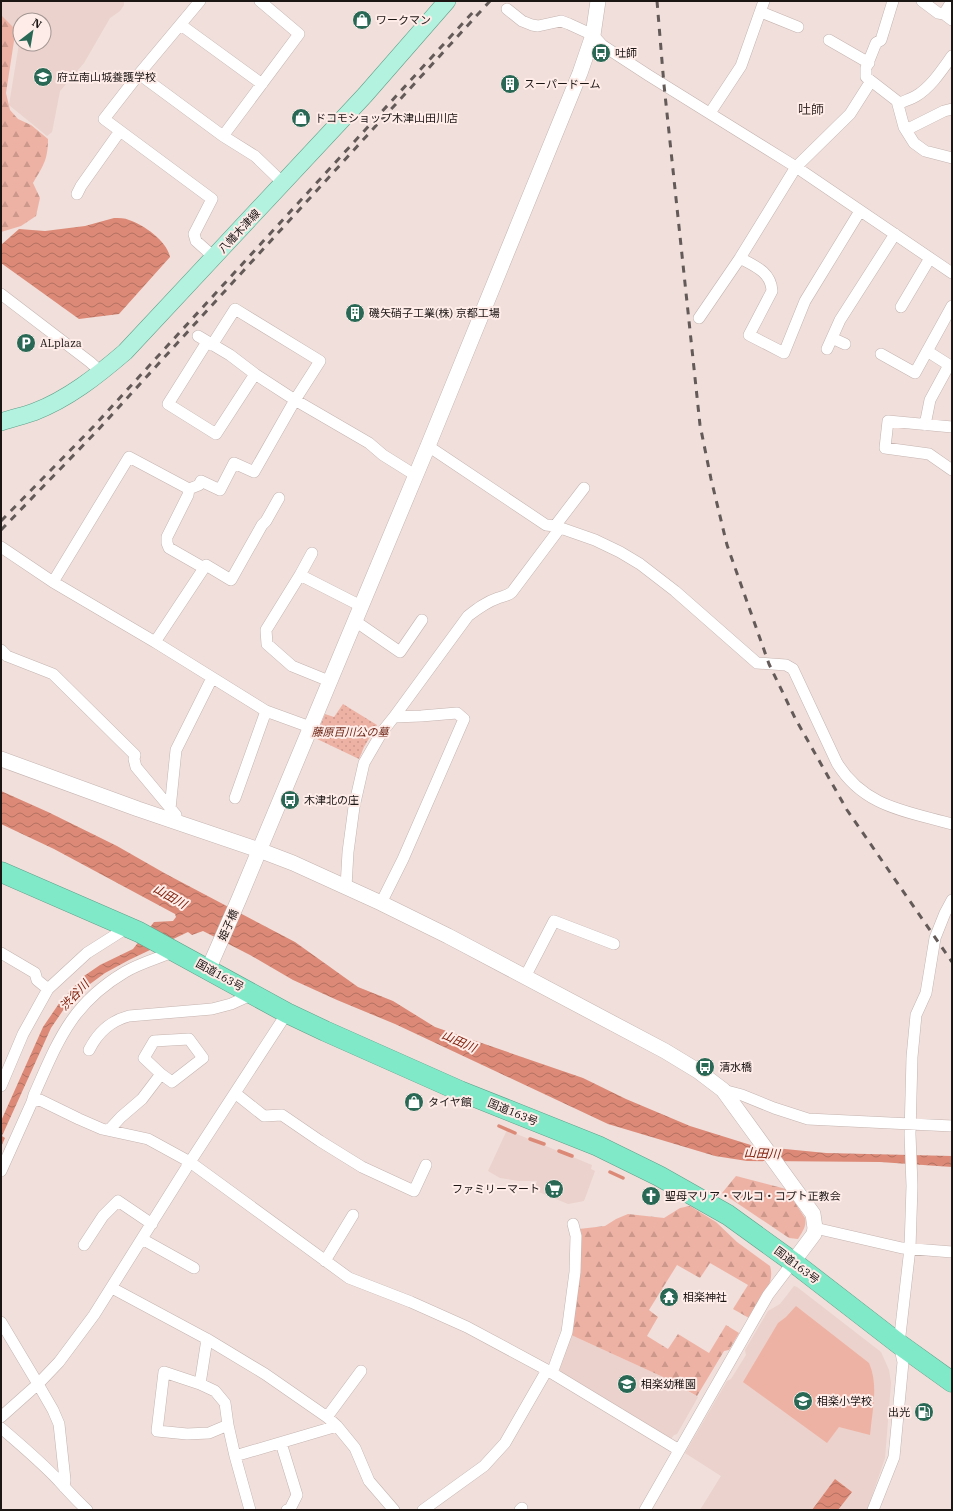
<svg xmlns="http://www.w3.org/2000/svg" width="953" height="1511" font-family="'IBM Plex Serif','Noto Sans JP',serif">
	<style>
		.built { fill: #ebd2cc; fill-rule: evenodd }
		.forest { fill: url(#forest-firs) }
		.park { fill: url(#park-dots) }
		.pitch { fill: #eeb2a4 }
		.water { fill: url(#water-waves) }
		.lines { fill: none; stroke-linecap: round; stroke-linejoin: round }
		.stream { stroke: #dc8a77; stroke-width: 3.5 }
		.street-casing { stroke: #c5b4b0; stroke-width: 12 }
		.secondary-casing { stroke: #c5b4b0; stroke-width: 16 }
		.primary-casing { stroke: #5d9f89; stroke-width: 18 }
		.highway-casing { stroke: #5d9f89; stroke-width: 21 }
		.street { stroke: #fff; stroke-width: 11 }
		.secondary { stroke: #fff; stroke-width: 15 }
		.primary { stroke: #b3f2de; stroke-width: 17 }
		.highway { stroke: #80e9c8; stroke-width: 20 }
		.rail { stroke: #645a58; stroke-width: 3; stroke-dasharray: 7 7; stroke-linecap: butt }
		.labels { text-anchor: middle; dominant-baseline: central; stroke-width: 4; stroke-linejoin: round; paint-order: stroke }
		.poi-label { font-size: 11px; fill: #1b1514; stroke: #feece8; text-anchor: start }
		.street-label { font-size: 11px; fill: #1b1514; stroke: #feece8 }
		.park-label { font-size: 11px; font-style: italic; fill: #691f10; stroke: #feece8 }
		.water-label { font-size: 12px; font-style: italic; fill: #7b1904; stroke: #feece8 }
		.quarter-label { font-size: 13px; fill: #423531; stroke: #feece8 }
	</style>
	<defs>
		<pattern id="forest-firs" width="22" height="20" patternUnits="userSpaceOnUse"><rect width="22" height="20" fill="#eeb2a4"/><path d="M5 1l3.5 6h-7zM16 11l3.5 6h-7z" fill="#cc988c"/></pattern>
		<pattern id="park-dots" width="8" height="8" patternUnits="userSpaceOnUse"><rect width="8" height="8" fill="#eeb2a4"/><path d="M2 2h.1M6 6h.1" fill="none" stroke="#cc988c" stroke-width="1.8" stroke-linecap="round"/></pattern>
		<pattern id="water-waves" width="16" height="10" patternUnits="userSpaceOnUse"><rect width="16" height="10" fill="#dc8a77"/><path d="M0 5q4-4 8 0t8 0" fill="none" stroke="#b27060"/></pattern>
	</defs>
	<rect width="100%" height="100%" fill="#f0dfdb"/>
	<path class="built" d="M 1,1 L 124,1 L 124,5 L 120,11 L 110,18 L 84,63 L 60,91 L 52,132 L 47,136 L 9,105 L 20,38 L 1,23 ZM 20,20 L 44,20 L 44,44 L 20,44 Z
		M 507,1130 L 592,1165 L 591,1169 L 595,1171 L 584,1201 L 568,1204 L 534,1190 L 537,1181 L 519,1181 L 500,1178 L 488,1171 Z
		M 794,1286 L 797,1287 L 881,1352 L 889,1370 L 891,1383 L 885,1458 L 867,1510 L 700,1510 L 721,1476 L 685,1453 L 727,1381 L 731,1379 L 746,1355 L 745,1350 L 768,1311 L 780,1304 Z
		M 569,1334 L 663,1377 L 698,1397 L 677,1434 L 674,1435 L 671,1439 L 561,1373 L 558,1367 Z"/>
	<path class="forest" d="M 1,15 L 13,27 L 14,41 L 6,93 L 10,110 L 18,119 L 31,125 L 48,139 C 48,160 43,166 33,183 L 40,198 L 36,216 L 21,226 L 1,232 Z
		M 736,1176 L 786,1189 L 805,1218 C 807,1226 802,1232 798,1239 L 789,1238 L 722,1193 Z
		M 690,1206 L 716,1222 L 737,1242 L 770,1266 C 776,1285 758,1304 749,1318 L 733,1309 L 748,1285 L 710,1263 L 700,1278 L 677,1265 L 649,1310 L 658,1317 L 647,1336 L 668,1349 L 678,1334 L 709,1353 L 726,1325 L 739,1333 L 729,1350 L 724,1351 L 697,1396 L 663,1377 L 569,1334 L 579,1229 L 605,1226 L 616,1219 L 628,1214 L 664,1218 L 680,1208 Z"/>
	<path class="park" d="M 343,704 L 377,725 L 364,747 L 359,759 L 315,738 L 325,714 L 334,717 Z"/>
	<path class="pitch" d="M 796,1306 L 869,1363 C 879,1386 872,1411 870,1435 L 839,1427 L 827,1443 L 743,1382 L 778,1323 L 786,1317 Z"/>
	<path class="water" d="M 114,218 C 119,218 125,218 129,220 C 144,225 167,241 170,257 L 119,314 L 79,319 L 1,263 L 1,245 L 19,229 L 45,231 L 85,226 Z
		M 1,791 L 48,812 L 117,846 L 166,874 L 295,942 L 358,987 L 393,1001 L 435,1027 L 583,1078 L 626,1099 L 690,1126 L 754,1146 L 826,1153 L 952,1156 L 952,1167 L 880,1162 L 747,1161 L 715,1156 L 608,1124 L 395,1024 L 337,1000 L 293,980 L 250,955 L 203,931 L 192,935 L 188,932 L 129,960 L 105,973 L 90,984 L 68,1007 L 66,1006 L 51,1028 L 2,1136 L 5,1138 L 1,1147 L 1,1121 L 43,1027 L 60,1002 L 84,976 L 100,965 L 133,949 L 154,922 L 173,921 L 176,917 L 175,914 L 54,849 L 1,824 Z
		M 835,1479 L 852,1492 L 838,1510 L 812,1510 Z"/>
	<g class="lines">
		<path class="stream" d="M 499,1126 L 515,1133
			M 530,1139 L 544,1144
			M 559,1151 L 572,1156
			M 610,1172 L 623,1178"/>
		<g class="street-casing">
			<path id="street" d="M 200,1 L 139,74 L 104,119 L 212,199 L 194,234 L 196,241 L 214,257
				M 893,1 L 881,40 L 876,43 L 866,68 L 866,77 L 897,101 L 904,127 L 914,143 L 925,151 L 952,158
				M 922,1 L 938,13 L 944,14 L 952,20
				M 507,9 L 522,21 L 532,25 L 538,26 L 561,21 L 569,24 L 593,35 L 602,45 L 648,75 L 796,167 L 952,273
				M 761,12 L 798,27
				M 944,14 L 952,1
				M 181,25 L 262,84
				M 829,40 L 869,63
				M 139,74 L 223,136 L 255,156 L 283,183
				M 898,104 C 904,101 911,99 916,96 C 931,87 942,70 952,56
				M 710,113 L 741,66 L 764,1
				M 906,130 L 944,111 L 952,109
				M 223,136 L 299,34 L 260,1
				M 77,194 L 81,186 L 120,131
				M 740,258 C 755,266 771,272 772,291 L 749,335 L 784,353 L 805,301 L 860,211
				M 1,294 L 90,362 L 101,372
				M 901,307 L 930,258
				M 699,318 L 740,258 L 796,167 L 850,114 L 871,81
				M 198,336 L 230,355 L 255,374 L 295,400 L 369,443 L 383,455 L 415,475
				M 832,338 L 845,344
				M 207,342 L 168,404 L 216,434 L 255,374
				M 827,349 L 840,320 L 895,234
				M 881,354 L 915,373 L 952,306
				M 925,425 L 930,400 L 949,365 L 927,351
				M 952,427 L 888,421 L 885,448 L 929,454 L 952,470
				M 428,446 L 546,525 L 555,526 L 595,540 L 620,552 L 640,564 L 675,591 L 757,663 L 786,665 L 793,669 L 837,763 C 864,807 906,811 952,824
				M 189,489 L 199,485 L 201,481 L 220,490 L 234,463 L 254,472 L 295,400 L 320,361 L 235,309 L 212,345
				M 555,526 L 584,488
				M 1,547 L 53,582 L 155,642 L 204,568 L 169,548 L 167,543 L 167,537 L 188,495 L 189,489 L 129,457 L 53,582
				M 312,553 L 300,575 L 266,630 L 267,644 L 292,666 L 329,681
				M 204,568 L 206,565 L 231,580 L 262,525 L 266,521 L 279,498
				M 300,575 L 361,606
				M 355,621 L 400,652 L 422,620
				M 155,642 L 266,711 L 310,727
				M 1,650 L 7,656 L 53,674 L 135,755 L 134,759 L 136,767 L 176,815 L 175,821
				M 394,717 L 468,616 C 477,609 486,602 498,598 C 503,596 508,596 512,592 L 560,528
				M 235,798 L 266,711
				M 170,809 L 176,750 L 212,678
				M 346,887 L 348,852 L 354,807 L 364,763 L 382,732 L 394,717 L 421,716 L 457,713 L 464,719 L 403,859 L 381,903
				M 1,953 L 35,973 L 37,980 L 48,989
				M 525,977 L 554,921 L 614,944
				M 189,1039 L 203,1058 L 172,1082 L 161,1074 L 144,1058 L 154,1041 Z
				M 89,1050 C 98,1032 110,1021 129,1016 L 212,1009 L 231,1004 L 253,994
				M 1,1086 L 23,1034 L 48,989 L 87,953 L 128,927
				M 723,1090 L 742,1095 L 774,1108 L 808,1119 L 952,1126
				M 235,1093 L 264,1116 L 282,1115 L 320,1141 L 362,1167 L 414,1191 L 426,1165
				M 32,1102 L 34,1095 C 58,1041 71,1004 125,972 C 140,963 159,958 175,951
				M 109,1130 L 121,1117 L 142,1099 L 161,1074
				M 1,1171 L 32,1102 L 40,1100 L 79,1119 L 102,1129 L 148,1139 L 190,1162 L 349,1278 L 411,1302 L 467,1327 L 547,1370 L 679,1450
				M 815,1228 L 902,1248 L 952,1252
				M 142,1239 L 194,1268
				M 84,1245 L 103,1216 L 118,1201 L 152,1224
				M 325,1261 L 353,1215
				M 112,1288 L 207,1339 L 265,1374 L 327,1417 L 337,1426 L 355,1448 L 369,1481 L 394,1510
				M 1,1322 L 38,1384 L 53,1410 L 59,1424 L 65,1480 L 64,1487
				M 207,1339 L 200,1384 L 215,1391 L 225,1403 L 228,1425 L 235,1456 L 337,1426
				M 552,1373 L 567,1332 L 575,1272 L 576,1236 L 573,1224
				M 200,1384 L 164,1372 L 157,1431 L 187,1434 L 209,1433 L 228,1425
				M 1,1417 L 38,1384 L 59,1362 L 94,1315 L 190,1162 L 287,1013
				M 327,1417 L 361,1371
				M 1,1428 C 21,1445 41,1462 59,1481 C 68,1491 77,1501 87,1510
				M 281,1443 L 297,1495 L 290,1509 L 287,1510
				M 235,1456 L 250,1510
				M 423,1510 L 484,1466 L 505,1443 L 547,1370
				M 520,1510 L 522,1508
				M 645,1510 L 768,1295 L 793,1262
				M 873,1510 L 894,1457 L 903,1362 L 899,1344 L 910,1248 L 912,1186 L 910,1134 L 912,1057 L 916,1015 L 926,993 L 935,938 L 945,913 L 952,900"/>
		</g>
		<g class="secondary-casing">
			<path id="secondary" d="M 1,759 L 138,809 L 259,850 L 293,863 L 381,903 L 448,936 L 665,1051 L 698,1071 L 723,1090 L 813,1214 L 815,1228 L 814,1234 L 793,1262
				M 208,970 L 239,899 L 428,446 L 580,73 L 593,35 L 598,1"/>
		</g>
		<g class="primary-casing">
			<path id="primary" d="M 1,422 C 12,418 23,416 34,412 C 68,399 97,376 125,352 L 365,95 L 447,1"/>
		</g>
		<g class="highway-casing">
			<path id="highway" d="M 1,872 L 139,932 L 287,1013 L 325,1031 L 460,1091 L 598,1146 L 659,1176 L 728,1215 L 793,1262 L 899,1344 L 952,1382"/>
		</g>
		<use href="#street" class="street"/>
		<use href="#secondary" class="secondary"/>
		<use href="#primary" class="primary"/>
		<use href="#highway" class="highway"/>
		<path class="rail" d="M 657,1 L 664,85 L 700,425 L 711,479 L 727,545 L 769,664 L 795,718 L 847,810 L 952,962
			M 1,521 L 94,426 L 474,11
			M 1,530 L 97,431 L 490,1"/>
	</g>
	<defs>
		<g id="shop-disc" transform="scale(1)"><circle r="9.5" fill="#286855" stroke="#feece8"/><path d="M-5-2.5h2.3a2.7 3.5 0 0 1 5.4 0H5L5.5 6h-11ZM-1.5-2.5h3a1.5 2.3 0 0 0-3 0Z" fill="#fff"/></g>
		<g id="bus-disc" transform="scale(1)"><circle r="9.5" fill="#286855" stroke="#feece8"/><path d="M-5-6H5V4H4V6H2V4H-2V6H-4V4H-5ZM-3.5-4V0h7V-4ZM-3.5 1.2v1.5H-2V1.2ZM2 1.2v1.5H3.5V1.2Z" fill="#fff"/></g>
		<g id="school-disc" transform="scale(1)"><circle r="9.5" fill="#286855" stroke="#feece8"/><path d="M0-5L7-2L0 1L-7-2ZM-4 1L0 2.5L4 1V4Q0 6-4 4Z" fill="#fff"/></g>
		<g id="building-disc" transform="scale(1)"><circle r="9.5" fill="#286855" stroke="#feece8"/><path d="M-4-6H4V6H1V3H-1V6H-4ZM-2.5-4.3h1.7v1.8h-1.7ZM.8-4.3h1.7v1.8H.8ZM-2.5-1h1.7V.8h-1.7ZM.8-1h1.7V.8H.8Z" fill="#fff"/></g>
		<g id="parking-disc" transform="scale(1)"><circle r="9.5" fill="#286855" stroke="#feece8"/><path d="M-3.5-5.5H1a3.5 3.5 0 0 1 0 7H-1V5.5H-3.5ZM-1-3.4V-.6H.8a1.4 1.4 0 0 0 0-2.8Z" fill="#fff"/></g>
		<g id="supermarket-disc" transform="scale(1)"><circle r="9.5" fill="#286855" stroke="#feece8"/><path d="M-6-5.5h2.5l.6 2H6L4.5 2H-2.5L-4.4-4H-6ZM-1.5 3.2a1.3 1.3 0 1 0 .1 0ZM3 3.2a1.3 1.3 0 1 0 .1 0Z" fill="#fff"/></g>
		<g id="church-disc" transform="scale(1)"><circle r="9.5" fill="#286855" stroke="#feece8"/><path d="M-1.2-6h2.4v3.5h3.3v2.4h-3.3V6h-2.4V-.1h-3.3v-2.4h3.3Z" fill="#fff"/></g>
		<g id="temple-disc" transform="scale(1)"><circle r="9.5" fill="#286855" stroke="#feece8"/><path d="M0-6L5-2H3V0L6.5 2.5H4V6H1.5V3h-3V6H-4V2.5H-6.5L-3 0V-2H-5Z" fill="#fff"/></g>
		<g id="fuel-disc" transform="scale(1)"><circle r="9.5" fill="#286855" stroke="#feece8"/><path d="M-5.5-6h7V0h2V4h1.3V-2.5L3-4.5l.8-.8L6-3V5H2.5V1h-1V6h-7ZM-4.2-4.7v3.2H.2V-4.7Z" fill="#fff"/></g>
	</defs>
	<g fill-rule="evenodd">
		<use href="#shop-disc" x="362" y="20"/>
		<use href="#bus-disc" x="601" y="53"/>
		<use href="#school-disc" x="43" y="77"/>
		<use href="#building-disc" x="510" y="84"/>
		<use href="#shop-disc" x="301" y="118"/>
		<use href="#building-disc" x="355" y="313"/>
		<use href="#parking-disc" x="26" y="343"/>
		<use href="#bus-disc" x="290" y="800"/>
		<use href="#bus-disc" x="705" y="1067"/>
		<use href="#shop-disc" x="414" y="1102"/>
		<use href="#supermarket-disc" x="554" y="1189"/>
		<use href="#church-disc" x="651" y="1196"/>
		<use href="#temple-disc" x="669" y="1297"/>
		<use href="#school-disc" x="627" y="1384"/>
		<use href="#school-disc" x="803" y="1401"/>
		<use href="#fuel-disc" x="924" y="1412"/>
	</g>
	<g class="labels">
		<g class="poi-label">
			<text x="376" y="20">ワークマン</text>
			<text x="615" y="53">吐師</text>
			<text x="57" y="77">府立南山城養護学校</text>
			<text x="524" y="84">スーパードーム</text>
			<text x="315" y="118">ドコモショップ木津山田川店</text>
			<text x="369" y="313">磯矢硝子工業(株) 京都工場</text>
			<text x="40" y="343">ALplaza</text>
			<text x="304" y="800">木津北の庄</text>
			<text x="719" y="1067">清水橋</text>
			<text x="428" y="1102">タイヤ館</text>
			<text x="540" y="1189" text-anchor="end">ファミリーマート</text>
			<text x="665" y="1196">聖母マリア・マルコ・コプト正教会</text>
			<text x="683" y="1297">相楽神社</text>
			<text x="641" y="1384">相楽幼稚園</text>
			<text x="817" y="1401">相楽小学校</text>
			<text x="910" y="1412" text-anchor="end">出光</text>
		</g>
		<g class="street-label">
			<text transform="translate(239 231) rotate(-47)">八幡木津線</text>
			<text transform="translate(228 925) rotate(-66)">姫子橋</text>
			<text transform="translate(220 975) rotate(29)">国道163号</text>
			<text transform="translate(513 1112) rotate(22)">国道163号</text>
			<text transform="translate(797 1265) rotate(37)">国道163号</text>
		</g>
		<g class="park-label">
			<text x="350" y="732">藤原百川公の墓</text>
		</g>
		<g class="water-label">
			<text transform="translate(170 896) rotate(30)">山田川</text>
			<text transform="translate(74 995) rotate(-47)">渋谷川</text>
			<text transform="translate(459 1041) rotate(24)">山田川</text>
			<text transform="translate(762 1153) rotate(3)">山田川</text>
		</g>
		<g class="quarter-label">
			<text x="811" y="109">吐師</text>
		</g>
	</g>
	<rect width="953" height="1511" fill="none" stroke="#1b1514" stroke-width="4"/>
	<g transform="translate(32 32) rotate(31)"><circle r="19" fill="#feece8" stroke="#a39693"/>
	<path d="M0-3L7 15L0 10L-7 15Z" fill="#286855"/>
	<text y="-6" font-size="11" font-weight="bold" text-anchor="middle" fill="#1b1514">N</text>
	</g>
</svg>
